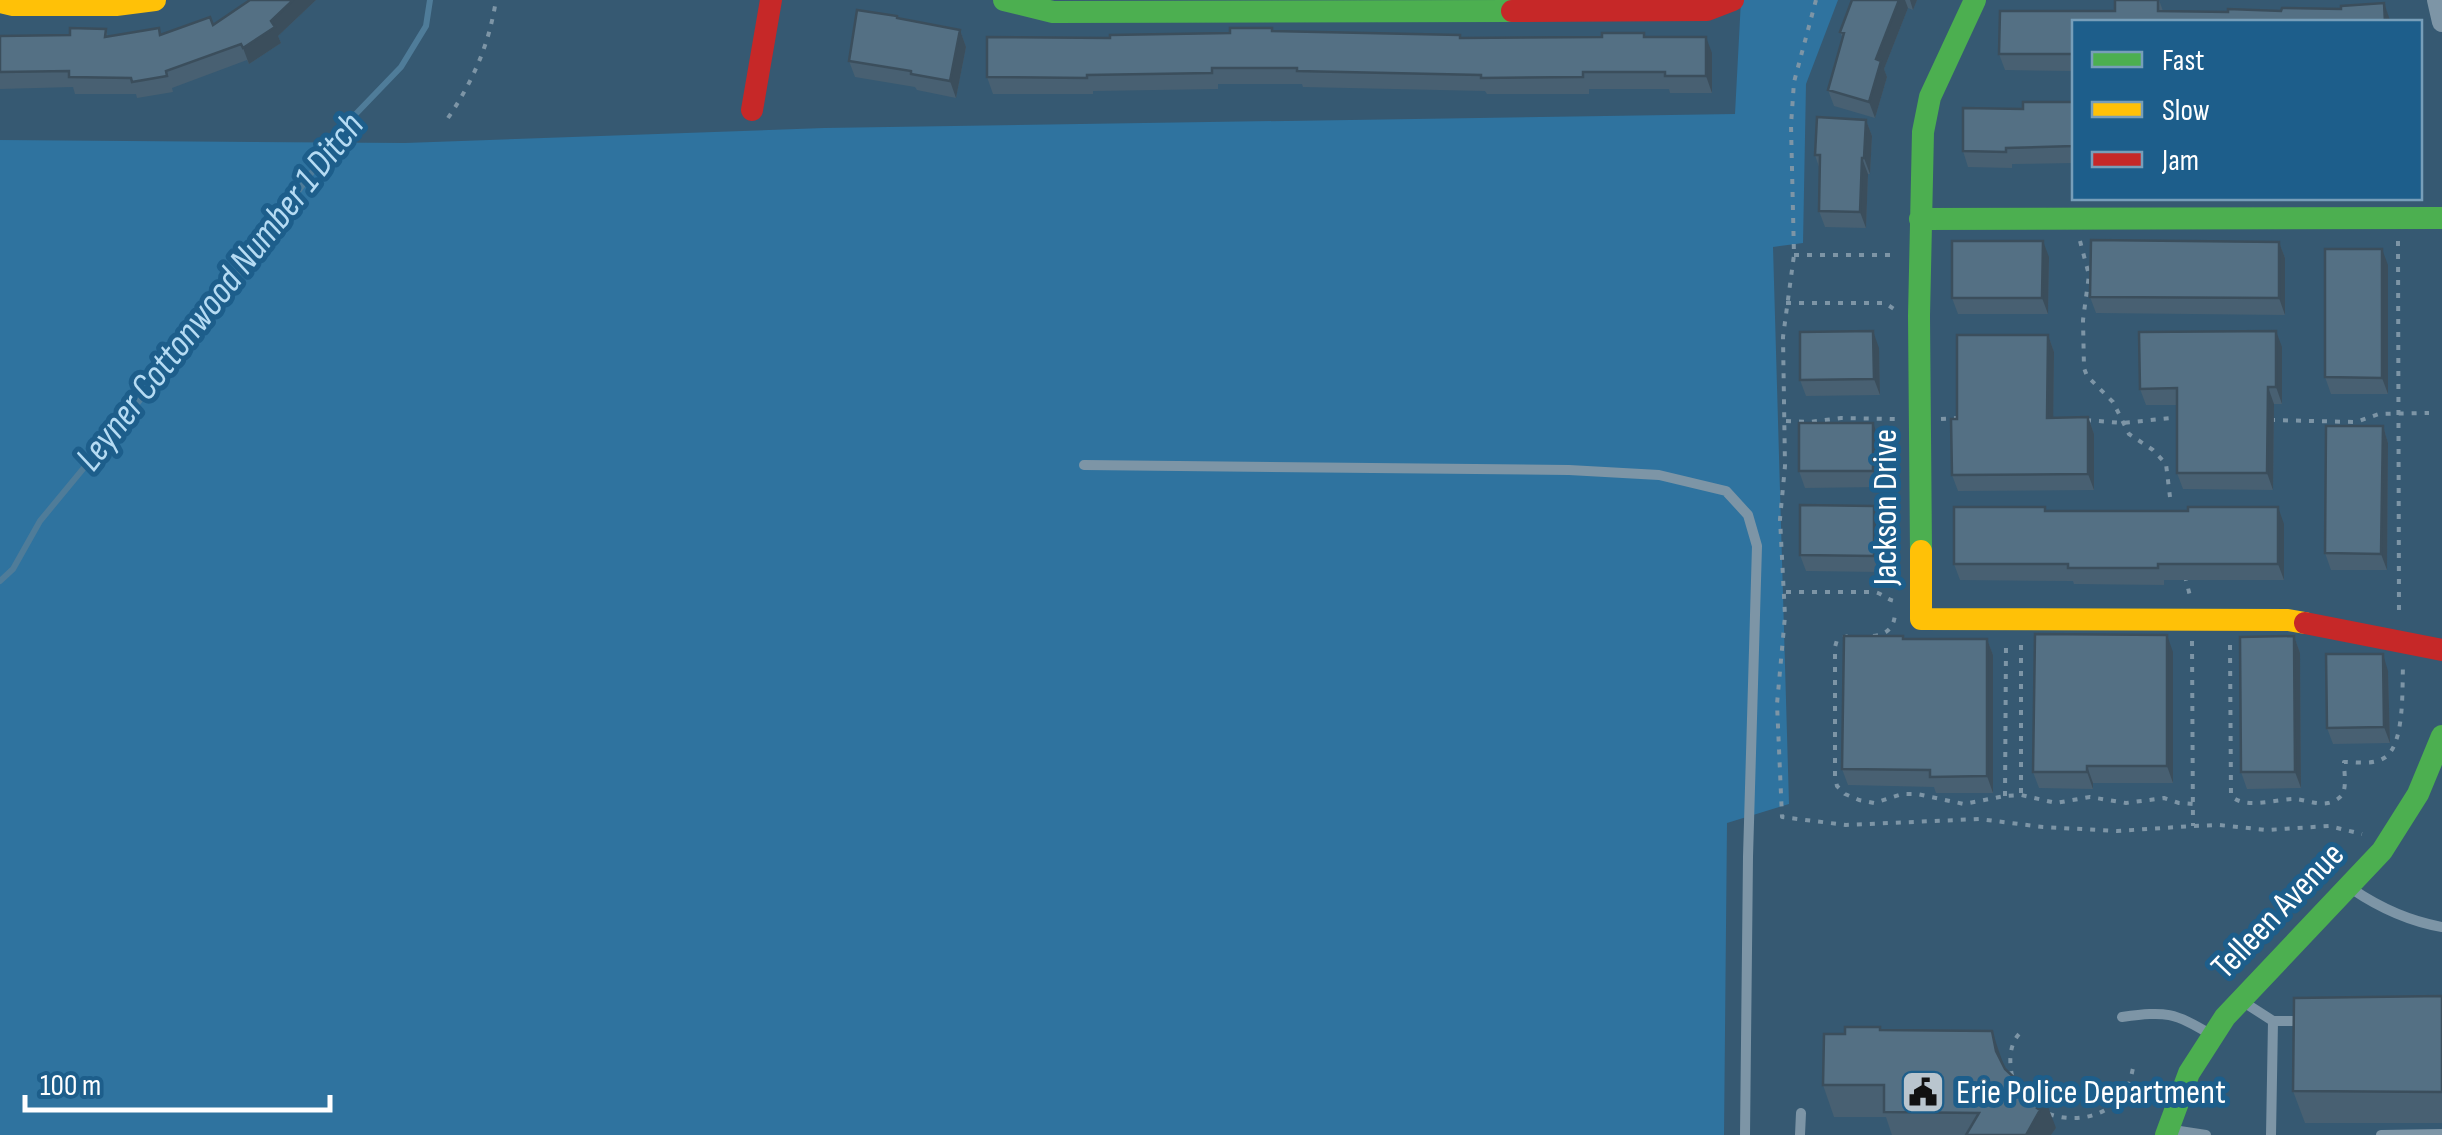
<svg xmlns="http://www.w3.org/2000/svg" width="2442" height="1135" font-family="'Sofia Sans Condensed',sans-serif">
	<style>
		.green { fill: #2f739f }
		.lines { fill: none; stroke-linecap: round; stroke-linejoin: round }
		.stream { stroke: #4f7c99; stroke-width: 6 }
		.path { stroke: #7d95a6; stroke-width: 4; stroke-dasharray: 5 8; stroke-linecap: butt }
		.lane { stroke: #7d95a6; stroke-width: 10 }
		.street { stroke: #7d95a6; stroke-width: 20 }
		.fast { stroke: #4caf50; stroke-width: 22 }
		.slow { stroke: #ffc107; stroke-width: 22 }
		.jam { stroke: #c62828; stroke-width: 22 }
		.wall { fill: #486072 }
		.shaded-wall { fill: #3b4e5c }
		.building { fill: #547084; stroke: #3b4e5c; stroke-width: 2.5 }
		.labels { text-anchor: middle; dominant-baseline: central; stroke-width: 10; stroke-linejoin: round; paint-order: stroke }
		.street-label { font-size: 35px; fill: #fff; stroke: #1d5e8b }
		.poi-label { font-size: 35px; fill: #fff; stroke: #1d5e8b; text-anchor: start }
		.water-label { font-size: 38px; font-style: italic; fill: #b5dbf3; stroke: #1d5e8b }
	</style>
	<rect width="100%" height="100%" fill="#365972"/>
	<path class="green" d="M 1741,0 L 1838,0 L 1806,84 L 1803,243 L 1773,247 L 1789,804 L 1727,823 L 1724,1135 L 0,1135 L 0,140 L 405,143 L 824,128 L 1735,114 Z"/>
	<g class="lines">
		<path class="stream" d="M 0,581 L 13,569 L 40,521 L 192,337 L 350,120 L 401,67 L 426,26 L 430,0"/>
		<path class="path" d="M 1816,0 L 1794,82 L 1791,125 L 1794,255 L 1783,337 L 1785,466 L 1780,519 L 1785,616 L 1777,704 L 1782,817 L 1846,825 L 1979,819 L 2043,827 L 2117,831 L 2193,826 L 2219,825 L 2267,830 L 2329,826 L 2362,834
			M 448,118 C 473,81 489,45 496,0
			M 2080,241 L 2089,275 L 2083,320 L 2084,368 L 2087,376 L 2113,402 L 2129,434 L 2153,450 L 2166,464 L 2170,497
			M 2398,241 L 2399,616
			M 1794,255 L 1895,255
			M 1786,303 L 1885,303 L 1894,309
			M 1941,419 L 1961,418
			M 2086,420 L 2122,423 L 2181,417
			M 2270,420 L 2356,422 L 2379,414 L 2429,413
			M 1786,421 L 1809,422 L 1841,418 L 1896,419
			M 2185,576 L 2190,596
			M 1786,592 L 1875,592 C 1883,594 1887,600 1895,601 L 1895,605
			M 1848,636 L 1837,640 L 1835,647 L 1835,777 L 1837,786 L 1845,794 L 1859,800 L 1874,803 L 1902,794 L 1917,794 L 1964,804 L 2005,796 L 2021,795 L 2056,803 L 2090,797 L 2126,803 L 2164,798 L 2179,803 L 2193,804
			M 1873,636 C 1886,635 1894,628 1895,614
			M 2192,641 L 2193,826
			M 2021,645 L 2021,795
			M 2230,645 L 2231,796 C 2247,810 2274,799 2295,799 C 2306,800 2317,805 2328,803 C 2333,802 2339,799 2342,795 C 2347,787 2344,772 2344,762 C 2357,762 2373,765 2384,758 C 2405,746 2402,688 2403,666
			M 2005,796 L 2006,645
			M 2012,1076 C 2009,1061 2009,1043 2021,1032
			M 2049,1114 C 2077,1124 2112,1116 2127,1088 C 2131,1081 2132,1071 2134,1064"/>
		<path class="lane" d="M 1084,465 L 1569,470 L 1659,475 L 1726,491 L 1748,515 L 1757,546 L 1748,857 L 1745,1135
			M 2352,889 C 2380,908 2408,921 2442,927
			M 2245,1003 L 2273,1021
			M 2122,1017 C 2167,1011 2173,1012 2212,1035
			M 2173,1130 L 2206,1135
			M 1800,1135 L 1801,1113
			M 2271,1135 L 2273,1021 L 2306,1021
			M 2381,1135 L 2442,1134"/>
		<path class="street" d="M 2437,0 L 2442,22"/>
		<path class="fast" d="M 1004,0 L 1053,12 L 1512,11
			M 1920,219 L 2442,218
			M 1921,551 L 1919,316 L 1923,132 L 1930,97 L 1975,0
			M 2166,1135 L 2189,1073 L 2225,1017 L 2382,851 L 2418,794 L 2442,736"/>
		<path class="slow" d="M 0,2 L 13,5 L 116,5 L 155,0
			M 1921,551 L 1921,619 L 2288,620 L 2305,623"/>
		<path class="jam" d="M 1512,11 L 1707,10 L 1733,0
			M 752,110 L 771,0
			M 2305,623 L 2442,650"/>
	</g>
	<path class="wall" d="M 250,0 L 316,0 L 278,36 L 281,43 L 249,64 L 247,60 L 172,88 L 173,92 L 137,98 L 136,94 L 75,94 L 73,87 L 0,89 L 0,36 L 70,35 L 106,29 L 108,37 L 159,28 L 161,35 L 213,25 Z
		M 1852,0 L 1917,0 L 1913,10 L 1908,8 L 1884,69 L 1887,77 L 1875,118 L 1834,106 L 1828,90 L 1843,39 L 1840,32 Z
		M 2115,0 L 2159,0 L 2163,11 L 2228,12 L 2228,9 L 2281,11 L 2282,8 L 2341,9 L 2341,6 L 2384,3 L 2390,22 L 2074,22 L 2074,71 L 2005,70 L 1999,54 L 2000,11 L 2115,11 Z
		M 898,18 L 960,30 L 966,47 L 956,98 L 917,90 L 915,87 L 855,77 L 849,61 Z
		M 1273,31 L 1461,38 L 1645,37 L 1712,53 L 1712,93 L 1670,93 L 1669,89 L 1589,89 L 1589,94 L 1487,94 L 1485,91 L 1303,87 L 1302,84 L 1218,84 L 1218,89 L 1093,91 L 1093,94 L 993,94 L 987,77 L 1110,38 Z
		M 2074,96 L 2074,163 L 2012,164 L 2012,168 L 1968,167 L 1963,151 L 2023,109 L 2074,102 Z
		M 1866,120 L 1872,136 L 1870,174 L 1868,174 L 1866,228 L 1825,227 L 1819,211 L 1820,170 L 1815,155 Z
		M 2279,242 L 2285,258 L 2285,315 L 2096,313 L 2090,297 Z
		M 2049,257 L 2048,314 L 1958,314 L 1952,298 Z
		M 2388,265 L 2388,394 L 2331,394 L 2325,377 Z
		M 2048,335 L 2054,352 L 2053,418 L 2088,417 L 2094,434 L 2094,490 L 1958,491 L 1952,475 L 1957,419 Z
		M 2282,347 L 2282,404 L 2274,404 L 2273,490 L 2183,489 L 2177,473 L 2177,405 L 2146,405 L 2140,389 Z
		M 1879,348 L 1880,395 L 1806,396 L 1800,380 Z
		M 2383,426 L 2388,443 L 2387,570 L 2331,570 L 2325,553 Z
		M 1879,439 L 1879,487 L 1805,488 L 1799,471 Z
		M 1874,506 L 1880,522 L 1880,572 L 1806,571 L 1800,555 Z
		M 2046,511 L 2284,524 L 2284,580 L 2164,580 L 2164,585 L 2074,584 L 2073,581 L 1960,580 L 1954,564 Z
		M 1903,636 L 1904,639 L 1987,639 L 1993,655 L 1993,793 L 1936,793 L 1934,787 L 1848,785 L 1842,769 Z
		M 2294,636 L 2300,653 L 2301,788 L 2247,789 L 2241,772 Z
		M 2173,652 L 2173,783 L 2093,783 L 2093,789 L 2039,788 L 2033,772 Z
		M 2388,671 L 2390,743 L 2333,744 L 2327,728 Z
		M 2442,996 L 2442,1123 L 2305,1123 L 2293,1091 Z
		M 1881,1030 L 2005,1069 L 2056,1128 L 2051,1135 L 1892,1135 L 1886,1117 L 1834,1117 L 1823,1085 L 1845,1034 Z"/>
	<path class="shaded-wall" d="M 293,0 L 316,0 L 278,36 L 281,43 L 249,64 L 243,48 Z
		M 1899,0 L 1905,0 L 1908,8 L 1884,69 L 1887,77 L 1875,118 L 1869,102 L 1876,59 Z
		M 1910,0 L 1917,0 L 1913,10 Z
		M 2384,3 L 2390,20 L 2390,22 L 2385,22 Z
		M 960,30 L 966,47 L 956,98 L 950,81 Z
		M 1706,37 L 1712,53 L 1712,93 L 1706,76 Z
		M 1866,120 L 1872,136 L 1870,174 L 1864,158 Z
		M 1862,158 L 1868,174 L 1866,228 L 1860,212 Z
		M 2043,241 L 2049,257 L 2048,314 L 2042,298 Z
		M 2279,242 L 2285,258 L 2285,315 L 2279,298 Z
		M 2382,249 L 2388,265 L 2388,394 L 2382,378 Z
		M 1873,331 L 1879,348 L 1880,395 L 1874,379 Z
		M 2276,331 L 2282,347 L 2282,404 L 2276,387 Z
		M 2048,335 L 2054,352 L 2053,434 L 2047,418 Z
		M 2268,387 L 2274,404 L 2273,490 L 2267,473 Z
		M 2088,417 L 2094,434 L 2094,490 L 2088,474 Z
		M 1873,423 L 1879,439 L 1879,487 L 1873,471 Z
		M 2383,426 L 2388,443 L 2387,570 L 2381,554 Z
		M 1874,506 L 1880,522 L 1880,572 L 1874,556 Z
		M 2278,507 L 2284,524 L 2284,580 L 2278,564 Z
		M 2167,635 L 2173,652 L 2173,783 L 2167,766 Z
		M 2294,636 L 2300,653 L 2301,788 L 2295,772 Z
		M 1987,639 L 1993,655 L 1993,793 L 1987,776 Z
		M 2383,654 L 2388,671 L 2390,743 L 2384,727 Z
		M 2087,766 L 2093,783 L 2093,789 L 2087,772 Z
		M 1992,1031 L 2003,1063 L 2007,1083 L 1996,1051 Z
		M 2044,1096 L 2056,1128 L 2051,1135 L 2026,1135 L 2037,1108 Z"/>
	<path class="building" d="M 250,0 L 293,0 L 271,21 L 275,27 L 243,48 L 241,44 L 166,71 L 167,76 L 132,82 L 131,78 L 69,77 L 69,71 L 0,72 L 0,36 L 70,35 L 70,28 L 106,29 L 105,37 L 159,28 L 160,35 L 210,17 L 213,25 Z
		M 1852,0 L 1899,0 L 1876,59 L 1881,61 L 1869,102 L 1828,90 L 1844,33 L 1840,32 Z
		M 2115,0 L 2158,0 L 2158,11 L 2228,12 L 2228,9 L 2281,11 L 2282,8 L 2341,9 L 2341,6 L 2384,3 L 2385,22 L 2074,22 L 2074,54 L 1999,54 L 2000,11 L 2115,11 Z
		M 857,10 L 897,16 L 897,18 L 960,30 L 950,81 L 911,74 L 911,71 L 849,61 Z
		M 1230,28 L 1272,28 L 1272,31 L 1460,35 L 1460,38 L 1602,37 L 1602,33 L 1644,33 L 1644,37 L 1706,37 L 1706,76 L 1665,76 L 1665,72 L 1583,72 L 1583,77 L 1481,78 L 1481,75 L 1297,71 L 1297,68 L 1212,68 L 1212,73 L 1087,75 L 1087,78 L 987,77 L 987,37 L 1110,38 L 1110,35 L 1230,33 Z
		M 2074,96 L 2074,146 L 2006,148 L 2006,152 L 1963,151 L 1963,108 L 2023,109 L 2023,102 L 2074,102 Z
		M 1817,117 L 1866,120 L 1864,158 L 1862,158 L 1860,212 L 1819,211 L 1820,155 L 1815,155 Z
		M 2091,240 L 2279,242 L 2279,298 L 2090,297 Z
		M 1952,241 L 2043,241 L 2042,298 L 1952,298 Z
		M 2325,249 L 2382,249 L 2382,378 L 2325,377 Z
		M 1873,331 L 1874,379 L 1800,380 L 1800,332 Z
		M 2276,331 L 2276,387 L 2268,387 L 2267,473 L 2177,473 L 2177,388 L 2140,389 L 2139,332 Z
		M 1957,335 L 2048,335 L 2047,418 L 2088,417 L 2088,474 L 1952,475 L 1951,419 L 1957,419 Z
		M 1799,423 L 1873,423 L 1873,471 L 1799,471 Z
		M 2326,426 L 2383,426 L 2381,554 L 2325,553 Z
		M 1800,505 L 1874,506 L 1874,556 L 1800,555 Z
		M 1954,507 L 2045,507 L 2045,511 L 2188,511 L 2188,507 L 2278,507 L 2278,564 L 2158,564 L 2158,568 L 2068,568 L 2068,564 L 1954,564 Z
		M 2035,634 L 2167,635 L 2167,766 L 2087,766 L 2087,772 L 2033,772 Z
		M 1844,636 L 1903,636 L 1903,639 L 1987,639 L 1987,776 L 1930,777 L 1930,770 L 1842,769 Z
		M 2294,636 L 2295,772 L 2241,772 L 2240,637 Z
		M 2326,654 L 2383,654 L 2384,727 L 2327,728 Z
		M 2442,996 L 2442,1092 L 2293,1091 L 2294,998 Z
		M 1845,1027 L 1880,1027 L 1880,1030 L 1992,1031 L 1996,1051 L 2005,1069 L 2022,1085 L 2044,1096 L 2037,1108 L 2040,1110 L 2026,1135 L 1966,1135 L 1979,1113 L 1884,1112 L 1884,1085 L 1823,1085 L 1824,1034 L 1845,1034 Z"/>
	<defs>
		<g id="civic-square" transform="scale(2.25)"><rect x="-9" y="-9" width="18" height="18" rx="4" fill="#b9c5ce" stroke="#1d5e8b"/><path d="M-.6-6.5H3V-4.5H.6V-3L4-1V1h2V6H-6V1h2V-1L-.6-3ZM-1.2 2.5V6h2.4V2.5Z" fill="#111"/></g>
	</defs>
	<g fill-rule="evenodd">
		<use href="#civic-square" x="1923" y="1092"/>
	</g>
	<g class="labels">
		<g class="street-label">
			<text transform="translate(1885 507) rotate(-90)">Jackson Drive</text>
			<text transform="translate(2278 911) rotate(-46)">Telleen Avenue</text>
		</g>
		<g class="poi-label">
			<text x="1956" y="1092">Erie Police Department</text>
		</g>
		<g class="water-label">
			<text transform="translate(220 292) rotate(-52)">Leyner Cottonwood Number 1 Ditch</text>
		</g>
	</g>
	<rect x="2072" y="20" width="350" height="180" fill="#1d5e8b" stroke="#779eb9" stroke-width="2.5"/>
	<rect x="2092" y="52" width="50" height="15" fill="#4caf50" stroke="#779eb9" stroke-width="2.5"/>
	<text x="2162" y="70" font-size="30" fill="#ffffff">Fast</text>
	<rect x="2092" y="102" width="50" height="15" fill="#ffc107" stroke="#779eb9" stroke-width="2.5"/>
	<text x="2162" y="120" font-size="30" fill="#ffffff">Slow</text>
	<rect x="2092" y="152" width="50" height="15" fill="#c62828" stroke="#779eb9" stroke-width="2.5"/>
	<text x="2162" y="170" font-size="30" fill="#ffffff">Jam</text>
	<path d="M25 1095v15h305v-15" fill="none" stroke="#ffffff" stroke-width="5"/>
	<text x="40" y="1095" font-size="30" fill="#ffffff" stroke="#1d5e8b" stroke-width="8" paint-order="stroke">100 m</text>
</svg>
